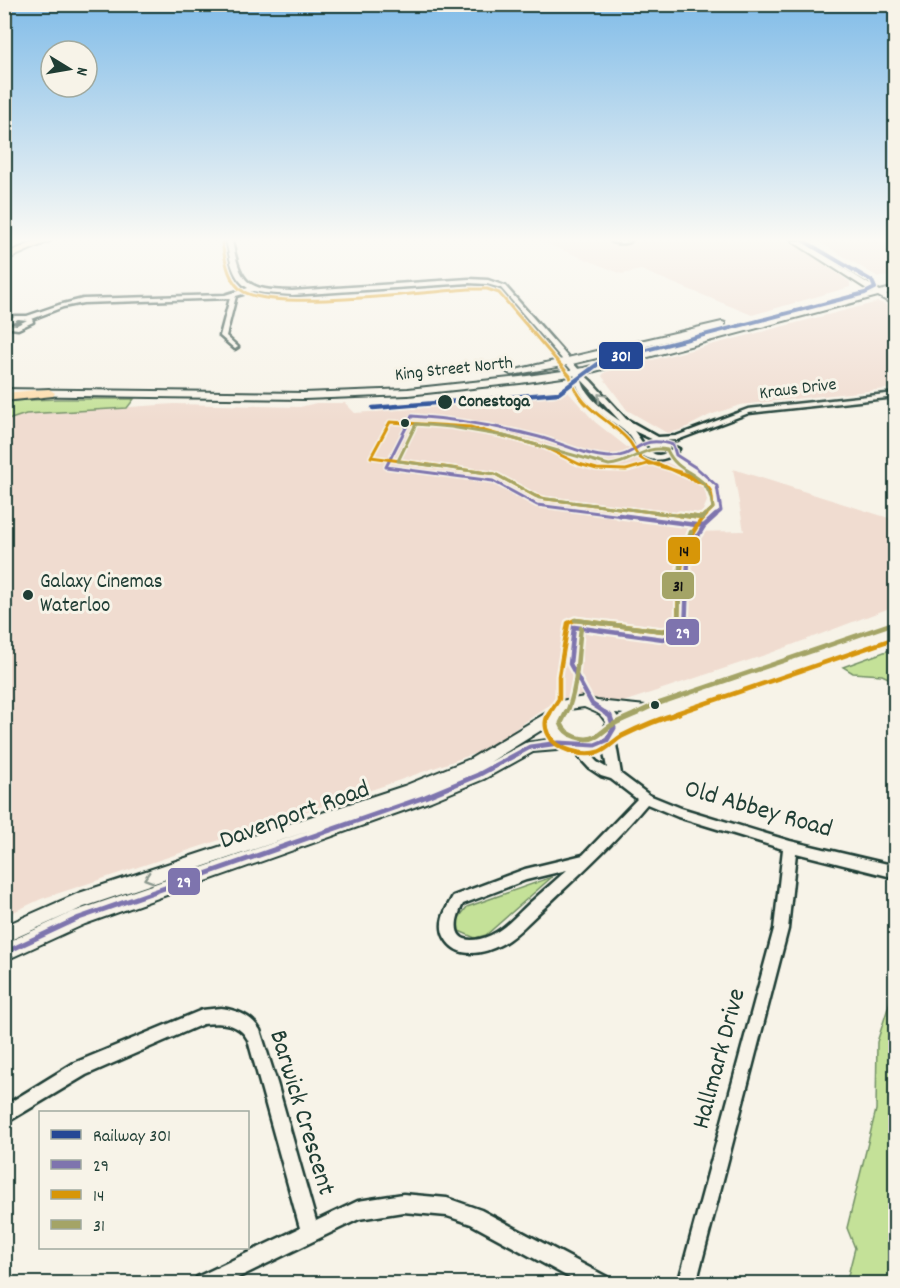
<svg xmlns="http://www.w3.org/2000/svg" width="900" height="1288" font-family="Dekko,sans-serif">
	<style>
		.built { fill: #f0dcd0 }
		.green { fill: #c4e198; stroke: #728f66; stroke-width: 1.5 }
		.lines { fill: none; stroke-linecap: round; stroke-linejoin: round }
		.street-casing { stroke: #1f3d34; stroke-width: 5 }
		.secondary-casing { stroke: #1f3d34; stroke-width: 4 }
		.highway-casing { stroke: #1f3d34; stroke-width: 4 }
		.street { fill: #f7f3e8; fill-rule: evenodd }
		.secondary { fill: #f7f3e8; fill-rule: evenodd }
		.highway { fill: #fddcac; fill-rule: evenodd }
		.tram { stroke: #1f3d34; stroke-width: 1.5 }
		.bus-1-far2-casing { stroke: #f7f3e8; stroke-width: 6 }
		.bus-1-far1-casing { stroke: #f7f3e8; stroke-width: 9 }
		.bus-1-casing { stroke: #f7f3e8; stroke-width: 10 }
		.bus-2-far2-casing { stroke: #f7f3e8; stroke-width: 6 }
		.bus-2-far1-casing { stroke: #f7f3e8; stroke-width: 9 }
		.bus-2-casing { stroke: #f7f3e8; stroke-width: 10 }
		.bus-3-far2-casing { stroke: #f7f3e8; stroke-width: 6 }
		.bus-3-far1-casing { stroke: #f7f3e8; stroke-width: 9 }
		.bus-3-casing { stroke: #f7f3e8; stroke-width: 10 }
		.bus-1-far2 { stroke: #7e74ae; stroke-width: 3 }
		.bus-1-far1 { stroke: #7e74ae; stroke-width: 4.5 }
		.bus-1 { stroke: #7e74ae; stroke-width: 5 }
		.bus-2-far2 { stroke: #d79608; stroke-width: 3 }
		.bus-2-far1 { stroke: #d79608; stroke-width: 4.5 }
		.bus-2 { stroke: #d79608; stroke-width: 5 }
		.bus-3-far2 { stroke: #a4a466; stroke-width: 3 }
		.bus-3-far1 { stroke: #a4a466; stroke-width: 4.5 }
		.bus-3 { stroke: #a4a466; stroke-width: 5 }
		.rail-1-far1-casing { stroke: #f7f3e8; stroke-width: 7 }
		.rail-1-casing { stroke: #f7f3e8; stroke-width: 8 }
		.rail-1-far1 { stroke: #244895; stroke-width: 4 }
		.rail-1 { stroke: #244895; stroke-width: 4.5 }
		.oneway { stroke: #8b988e }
		.stop-dot { fill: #1f3d34; stroke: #f7f3e8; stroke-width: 2 }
		.labels { text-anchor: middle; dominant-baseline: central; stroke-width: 6; stroke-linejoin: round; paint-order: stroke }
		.far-street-label { font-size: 18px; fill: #1f3d34; stroke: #f7f3e8 }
		.far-stop-label { font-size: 18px; font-weight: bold; fill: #1f3d34; stroke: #f7f3e8; text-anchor: start }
		.poi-label { font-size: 21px; fill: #1f3d34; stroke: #f7f3e8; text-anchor: start }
		.near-street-label { font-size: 26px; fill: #1f3d34; stroke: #f7f3e8 }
		.line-badge { stroke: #f7f3e8; stroke-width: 2 }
		.badge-label { font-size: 16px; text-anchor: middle; font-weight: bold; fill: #fff }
		.pale-badge-label { font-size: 16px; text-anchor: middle; font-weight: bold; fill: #111 }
	</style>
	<rect width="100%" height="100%" fill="#f7f3e8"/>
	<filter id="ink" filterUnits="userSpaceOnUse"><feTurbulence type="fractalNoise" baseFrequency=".0167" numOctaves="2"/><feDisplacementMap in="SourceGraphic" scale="12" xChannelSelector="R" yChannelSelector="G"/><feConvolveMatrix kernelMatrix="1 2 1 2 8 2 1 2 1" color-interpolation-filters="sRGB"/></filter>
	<g filter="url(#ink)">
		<path class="built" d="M 540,241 L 790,241 L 850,282 L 850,287 L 752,315 L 641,270 L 622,274 Z
			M 818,241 L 895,241 L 895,276 L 878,277 Z
			M 878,302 L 895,307 L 895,388 L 740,405 L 710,415 L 681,430 L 667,433 L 627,410 L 602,376 L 605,372 Z
			M 568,392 L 595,422 L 628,448 L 646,460 L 664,461 L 693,476 L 704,486 L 707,501 L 702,513 L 690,515 L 687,532 L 744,531 L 733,469 L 895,520 L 895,606 L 768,654 L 611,706 L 586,695 L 548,706 L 515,729 L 510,741 L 383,786 L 41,899 L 5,916 L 5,421 L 26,414 L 174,404 L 300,407 L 316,403 L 345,403 L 355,413 L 479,404 L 498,408 L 539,397 L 557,396 Z"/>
		<path class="green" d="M 57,399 L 134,399 L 127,408 L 26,414 L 5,421 L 5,401 Z
			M 895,648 L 895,681 L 882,675 L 853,673 L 843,667 Z
			M 552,877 L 486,935 L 475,938 L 459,931 L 458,919 L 467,907 Z
			M 895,986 L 895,1283 L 846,1283 L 855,1248 L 847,1228 L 876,1110 L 877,1042 Z"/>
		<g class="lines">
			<g class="street-casing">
				<path id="street" d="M 226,241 L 232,241 C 241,285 247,290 292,291 L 469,279 L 488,280 L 505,286 L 580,371 L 591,381 L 626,419 L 658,437 L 676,436 L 748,409 L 896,393 L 896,397 L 749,413 L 677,440 L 656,441 L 634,431 C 642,440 651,463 667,452 C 670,451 672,448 675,447 L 679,449 C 671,460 652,464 641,454 C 636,449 634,439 628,434 C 607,415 578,405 574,373 L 501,288 L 487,284 L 469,283 L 292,295 L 264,293 L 253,291 L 236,296 L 226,336 L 238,347 L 235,349 L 220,336 L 230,298 L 83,303 L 63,307 L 32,319 L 33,322 L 18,329 L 4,327 L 4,320 L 15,316 L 27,316 L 59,305 L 83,299 L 225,295 L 248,288 C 232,278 230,258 226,241 ZM 18,319 L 27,320 L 17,325 L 8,324 ZM 582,380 L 620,421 C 607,412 584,396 582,380 Z
					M 611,241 L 631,241 C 626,244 616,244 611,241 Z
					M 610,732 L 614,733 L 621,774 L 649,795 L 681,808 L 790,841 L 896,866 L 896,878 L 796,853 L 788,929 L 696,1284 L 678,1284 L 774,929 L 783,849 L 678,817 L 647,804 C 615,842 580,874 544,908 C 530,920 518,935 502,944 C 484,954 457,960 445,938 C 437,923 446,909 453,896 L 525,869 L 583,855 L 637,799 L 611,779 L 601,776 L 589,768 L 568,745 L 570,742 L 578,742 L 597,762 L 607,768 C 605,756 601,745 606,733 ZM 567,870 C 555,881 543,891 532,901 C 517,914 501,935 480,939 C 452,945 453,923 463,904 L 526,880 Z
					M 221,1008 C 237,1010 252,1016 260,1030 L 277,1083 L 316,1221 L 358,1201 L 403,1194 L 447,1198 L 481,1210 L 607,1277 L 609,1284 L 581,1284 L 471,1224 L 447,1216 L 403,1212 L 359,1219 L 225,1284 L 195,1284 L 197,1277 L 300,1228 L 248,1040 C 239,1022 220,1022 203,1024 L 86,1075 L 4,1124 L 4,1106 L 74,1063 L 202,1010 Z"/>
			</g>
			<g class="secondary-casing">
				<path id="secondary" d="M 792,241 L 800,241 L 880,291 L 896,287 L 896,292 L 886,294 L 896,300 L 896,306 L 878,296 L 584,374 L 520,383 L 408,395 L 304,399 L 4,395 L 4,389 L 304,393 L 408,389 L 520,377 L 584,368 L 873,293 Z
					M 722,322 L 725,323 L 725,327 L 568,365 L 512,375 L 507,372 Z
					M 896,626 L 896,635 L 661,716 L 652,724 L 616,738 L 601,750 L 581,753 L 569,749 L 533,752 L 484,779 L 431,801 L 85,924 L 4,961 L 4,944 L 73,912 L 314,829 L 84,907 L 4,943 L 4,926 L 79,893 L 404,786 L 470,759 L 548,712 L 560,701 L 585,697 L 597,701 L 656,707 ZM 584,707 L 600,714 L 606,722 L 603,733 C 584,746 558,740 562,714 L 569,709 ZM 615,713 L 642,716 L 620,725 L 620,721 ZM 548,726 L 555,739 L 525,743 L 490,762 Z"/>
			</g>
			<g class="highway-casing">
				<path id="highway" d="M 4,241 L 13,241 L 4,245 Z
					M 37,241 L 50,241 L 4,261 L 4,254 Z
					M 49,389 L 55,393 L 53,396 L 4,401 L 4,393 Z"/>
			</g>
			<use href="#street" class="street"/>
			<use href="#secondary" class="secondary"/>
			<use href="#highway" class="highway"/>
			<path class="tram" d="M 374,406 L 523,394"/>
			<g class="bus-1-far2-casing">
				<path id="bus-1-far2" d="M 630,517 L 537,505 L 493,481 L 386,467 L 412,416 C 455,419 497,426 539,437 C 561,443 586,456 609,457 C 638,458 637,433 673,445 L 676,455 L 698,469 L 717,486 L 721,511 L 714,517"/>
			</g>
			<g class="bus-1-far1-casing">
				<path id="bus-1-far1" d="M 619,515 L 704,526 L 716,515
					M 574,627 L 663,639 L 679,635 L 685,630 L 688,560 L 692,545 L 704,526
					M 574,627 L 570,664 L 592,704 L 607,714"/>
			</g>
			<g class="bus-1-casing">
				<path id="bus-1" d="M 4,953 L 79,918 L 425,797 L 478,775 L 530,747 L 559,743 L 595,745 L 607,740 L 614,728 L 610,716 L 605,713"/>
			</g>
			<g class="bus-2-far2-casing">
				<path id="bus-2-far2" d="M 222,243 C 225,259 228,283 244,292 C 281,311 422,292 469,289 L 487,289 L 499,293 L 570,376 C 579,409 607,417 628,440 C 634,446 635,455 642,459 C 659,470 699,471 710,490 C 713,495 712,502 713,508 L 704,517
					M 692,517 L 546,499 L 535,496 L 495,474 L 371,457 L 390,422 L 470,427 L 544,447 L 579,464 L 597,469 L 626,470 L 647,464 L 659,464 L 705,485 L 710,490 L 713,508 L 703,517"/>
			</g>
			<g class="bus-2-far1-casing">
				<path id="bus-2-far1" d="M 679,515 L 702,518 L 705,515
					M 549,714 L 559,699 L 559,676 L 568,623 L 575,620 L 663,631 L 678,626 C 679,586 676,546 706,515
					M 674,714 L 896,638"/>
			</g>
			<g class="bus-2-casing">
				<path id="bus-2" d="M 550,713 C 545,719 545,727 549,735 C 556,750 583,757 599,752 C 607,749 614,741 622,736 C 640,727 659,719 679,713"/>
			</g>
			<g class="bus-3-far2-casing">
				<path id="bus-3-far2" d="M 692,517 L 539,498 L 495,474 L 398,461 L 416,424 L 451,427 L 504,436 L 609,465 C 631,464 645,444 667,450 C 681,480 707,467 713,508 L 703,517"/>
			</g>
			<g class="bus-3-far1-casing">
				<path id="bus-3-far1" d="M 680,515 L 702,518 L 705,515
					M 575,620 L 663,631 L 678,626 L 680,566 L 691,532
					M 566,714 C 578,690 577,655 581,628
					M 635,714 L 654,705 L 894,623"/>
			</g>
			<g class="bus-3-casing">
				<path id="bus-3" d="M 566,713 L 561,723 C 565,736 585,743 597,736 C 602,733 607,728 612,725 C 621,720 629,717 638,713"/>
			</g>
			<use href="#bus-1-far2" class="bus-1-far2"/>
			<use href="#bus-1-far1" class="bus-1-far1"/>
			<use href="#bus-1" class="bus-1"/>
			<use href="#bus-2-far2" class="bus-2-far2"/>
			<use href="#bus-2-far1" class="bus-2-far1"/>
			<use href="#bus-2" class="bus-2"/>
			<use href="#bus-3-far2" class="bus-3-far2"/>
			<use href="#bus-3-far1" class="bus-3-far1"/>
			<use href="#bus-3" class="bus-3"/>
			<g class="rail-1-far1-casing">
				<path id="rail-1-far1" d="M 600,362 L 865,293 L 875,288 L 872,281 L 804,241"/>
			</g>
			<g class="rail-1-casing">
				<path id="rail-1" d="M 373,408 L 559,393 L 602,361"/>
			</g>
			<use href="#rail-1-far1" class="rail-1-far1"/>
			<use href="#rail-1" class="rail-1"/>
		</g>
		<defs><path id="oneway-chevron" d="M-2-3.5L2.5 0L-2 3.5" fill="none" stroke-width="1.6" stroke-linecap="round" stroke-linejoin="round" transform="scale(1.5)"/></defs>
		<g class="oneway">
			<use href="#oneway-chevron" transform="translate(601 397) rotate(-131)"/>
			<use href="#oneway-chevron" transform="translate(148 878) rotate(162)"/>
		</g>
	</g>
	<linearGradient id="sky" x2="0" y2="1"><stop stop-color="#81bce8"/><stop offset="0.57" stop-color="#fbfaf5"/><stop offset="1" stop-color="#fbfaf5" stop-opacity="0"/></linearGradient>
	<rect width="900" height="421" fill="url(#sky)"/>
	<g class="stop-dot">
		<circle cx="445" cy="402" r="8"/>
		<circle cx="405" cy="423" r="5"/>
		<circle cx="28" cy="595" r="6"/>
		<circle cx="655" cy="705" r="5"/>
	</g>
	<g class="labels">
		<g class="far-street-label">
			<text transform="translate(454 370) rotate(-6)">King Street North</text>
			<text transform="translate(798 390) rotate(-7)">Kraus Drive</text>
		</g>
		<g class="far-stop-label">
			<text x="458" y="402">Conestoga</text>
		</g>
		<g class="poi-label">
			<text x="40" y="583">Galaxy Cinemas<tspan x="40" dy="24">Waterloo</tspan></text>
		</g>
		<g class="near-street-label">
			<text transform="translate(758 810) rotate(16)">Old Abbey Road</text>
			<text transform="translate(295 816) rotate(-20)">Davenport Road</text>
			<text transform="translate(720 1059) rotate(-75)">Hallmark Drive</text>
			<text transform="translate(301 1113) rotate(73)">Barwick Crescent</text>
		</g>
	</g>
	<g class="line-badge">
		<rect x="598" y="341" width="46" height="29" rx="6" fill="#244895"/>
		<rect x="667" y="536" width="34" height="29" rx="6" fill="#d79608"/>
		<rect x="661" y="571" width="34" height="29" rx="6" fill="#a4a466"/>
		<rect x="665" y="618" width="35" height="28" rx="6" fill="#7e74ae"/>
		<rect x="167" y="867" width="34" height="29" rx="6" fill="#7e74ae"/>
	</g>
	<g class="badge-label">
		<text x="621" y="361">301</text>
		<text x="683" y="638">29</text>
		<text x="184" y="887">29</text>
	</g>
	<g class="pale-badge-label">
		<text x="684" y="556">14</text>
		<text x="678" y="591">31</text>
	</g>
	<rect width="900" height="1288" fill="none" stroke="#f7f3e8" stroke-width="24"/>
	<rect x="12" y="12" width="876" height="1264" fill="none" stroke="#1f3d34" stroke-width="2" filter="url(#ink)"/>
	<rect x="39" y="1111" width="210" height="138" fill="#f7f3e8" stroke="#a1aaa0" stroke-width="1.5"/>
	<rect x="51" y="1130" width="30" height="9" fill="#244895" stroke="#a1aaa0" stroke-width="1.5"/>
	<text x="93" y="1141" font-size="18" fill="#1f3d34">Railway 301</text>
	<rect x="51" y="1160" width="30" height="9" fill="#7e74ae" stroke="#a1aaa0" stroke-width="1.5"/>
	<text x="93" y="1171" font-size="18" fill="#1f3d34">29</text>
	<rect x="51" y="1190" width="30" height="9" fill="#d79608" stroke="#a1aaa0" stroke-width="1.5"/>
	<text x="93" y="1201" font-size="18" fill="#1f3d34">14</text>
	<rect x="51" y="1220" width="30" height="9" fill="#a4a466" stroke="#a1aaa0" stroke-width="1.5"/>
	<text x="93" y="1231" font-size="18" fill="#1f3d34">31</text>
	<g transform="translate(69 69) rotate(101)"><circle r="28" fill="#f7f3e8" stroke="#a1aaa0" stroke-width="1.5"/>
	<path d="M0-4.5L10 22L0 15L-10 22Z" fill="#1f3d34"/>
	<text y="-9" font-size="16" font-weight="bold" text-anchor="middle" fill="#1f3d34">N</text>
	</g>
</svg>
